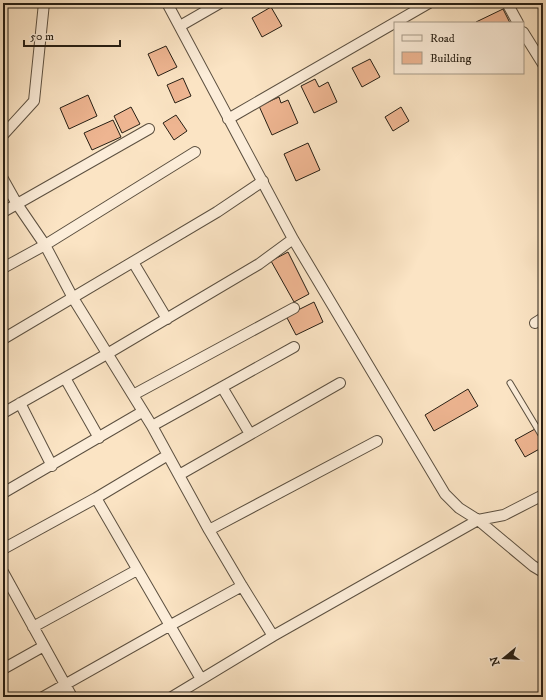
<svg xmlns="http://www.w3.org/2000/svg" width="546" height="700" font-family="'IM FELL DW Pica',serif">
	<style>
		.building { fill: #eeb591; stroke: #271f14 }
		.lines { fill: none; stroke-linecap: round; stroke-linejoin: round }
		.lane-casing { stroke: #5c5040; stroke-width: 7 }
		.street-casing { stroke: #5c5040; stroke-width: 12 }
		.lane { stroke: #fcedd9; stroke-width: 5 }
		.street { stroke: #fcedd9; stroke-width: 10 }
	</style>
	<rect width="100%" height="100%" fill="#fbe4c4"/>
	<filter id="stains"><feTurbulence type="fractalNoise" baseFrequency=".005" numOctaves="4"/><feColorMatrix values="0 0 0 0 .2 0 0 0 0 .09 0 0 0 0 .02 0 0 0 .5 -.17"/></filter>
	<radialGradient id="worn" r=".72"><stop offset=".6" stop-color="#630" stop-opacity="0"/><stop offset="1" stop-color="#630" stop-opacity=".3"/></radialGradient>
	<path class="building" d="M 271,7 L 282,26 L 262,37 L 252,18 Z
		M 503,9 L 510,23 L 477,23 L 476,22 Z
		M 166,46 L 177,67 L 158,76 L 148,54 Z
		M 370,59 L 380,77 L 362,87 L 352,68 Z
		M 183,78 L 191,96 L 175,103 L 167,85 Z
		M 315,79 L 319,87 L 328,82 L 337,102 L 314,113 L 301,86 Z
		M 88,95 L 97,116 L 69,129 L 60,108 Z
		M 279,97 L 281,103 L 288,100 L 298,123 L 272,135 L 259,106 Z
		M 131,107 L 140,124 L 122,133 L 114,116 Z
		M 401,107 L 409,121 L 393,131 L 385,117 Z
		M 176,115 L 187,131 L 174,140 L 163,123 Z
		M 113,120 L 121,137 L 92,150 L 84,133 Z
		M 308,143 L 320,170 L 296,181 L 284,154 Z
		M 288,252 L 309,294 L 294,302 L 271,261 Z
		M 314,302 L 323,322 L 296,335 L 286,316 Z
		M 468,389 L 478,406 L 434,431 L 425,415 Z
		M 535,429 L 543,443 L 543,447 L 525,457 L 515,440 Z"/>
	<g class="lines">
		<g class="lane-casing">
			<path id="lane" d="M 510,383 L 543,438"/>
		</g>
		<g class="street-casing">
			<path id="street" d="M 167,3 L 293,239 L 445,494 L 459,508 L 478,520 L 533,566 L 543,572
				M 507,3 L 518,23
				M 180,26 L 220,3
				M 523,32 L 543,64
				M 228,119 L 429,3
				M 3,135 L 34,101 L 44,3
				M 3,179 L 17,204 L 45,245 L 195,152
				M 3,212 L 149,129
				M 133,262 L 167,319
				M 3,268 L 45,245 L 73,298 L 152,426 L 209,530 L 242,586 L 273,636
				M 535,323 L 543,318
				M 3,339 L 217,212 L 263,181
				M 65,378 L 99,438
				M 222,387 L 250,434
				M 133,395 L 294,308
				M 20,403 L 52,466
				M 3,413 L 107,354 L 259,264 L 293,239
				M 152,426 L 294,347
				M 179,475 L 340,383
				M 3,493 L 142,412
				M 96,498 L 201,679
				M 209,530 L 377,441
				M 3,549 L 96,498 L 168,455
				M 3,572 L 72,697
				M 33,627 L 137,570
				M 3,669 L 44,646
				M 43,697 L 169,626 L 242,586
				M 172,697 L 273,636 L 478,520 L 504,515 L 543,495"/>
		</g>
		<use href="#lane" class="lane"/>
		<use href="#street" class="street"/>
	</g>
	<rect width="546" height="700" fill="none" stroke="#fbe4c4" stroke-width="16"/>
	<rect x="4" y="4" width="538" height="692" fill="none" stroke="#271f14" stroke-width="2"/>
	<rect x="8" y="8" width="530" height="684" fill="none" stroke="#271f14"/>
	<rect x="394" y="22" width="130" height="52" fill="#fcedd9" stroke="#a79b8a"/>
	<rect x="402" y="35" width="20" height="6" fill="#fcedd9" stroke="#a79b8a"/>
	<text x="430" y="42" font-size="12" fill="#271f14">Road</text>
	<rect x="402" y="52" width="20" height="12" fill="#eeb591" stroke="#a79b8a"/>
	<text x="430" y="62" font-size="12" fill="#271f14">Building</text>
	<g transform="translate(504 658) rotate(252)" stroke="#fcedd9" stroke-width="3" paint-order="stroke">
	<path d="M0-3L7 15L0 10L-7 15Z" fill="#271f14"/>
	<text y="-6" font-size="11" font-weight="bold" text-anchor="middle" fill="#271f14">N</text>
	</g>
	<path d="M24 40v6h96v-6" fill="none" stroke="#271f14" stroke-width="2"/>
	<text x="30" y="40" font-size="12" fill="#271f14" stroke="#fcedd9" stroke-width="3" paint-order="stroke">50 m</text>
	<rect width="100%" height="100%" filter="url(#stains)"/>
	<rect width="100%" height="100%" fill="url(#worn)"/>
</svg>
